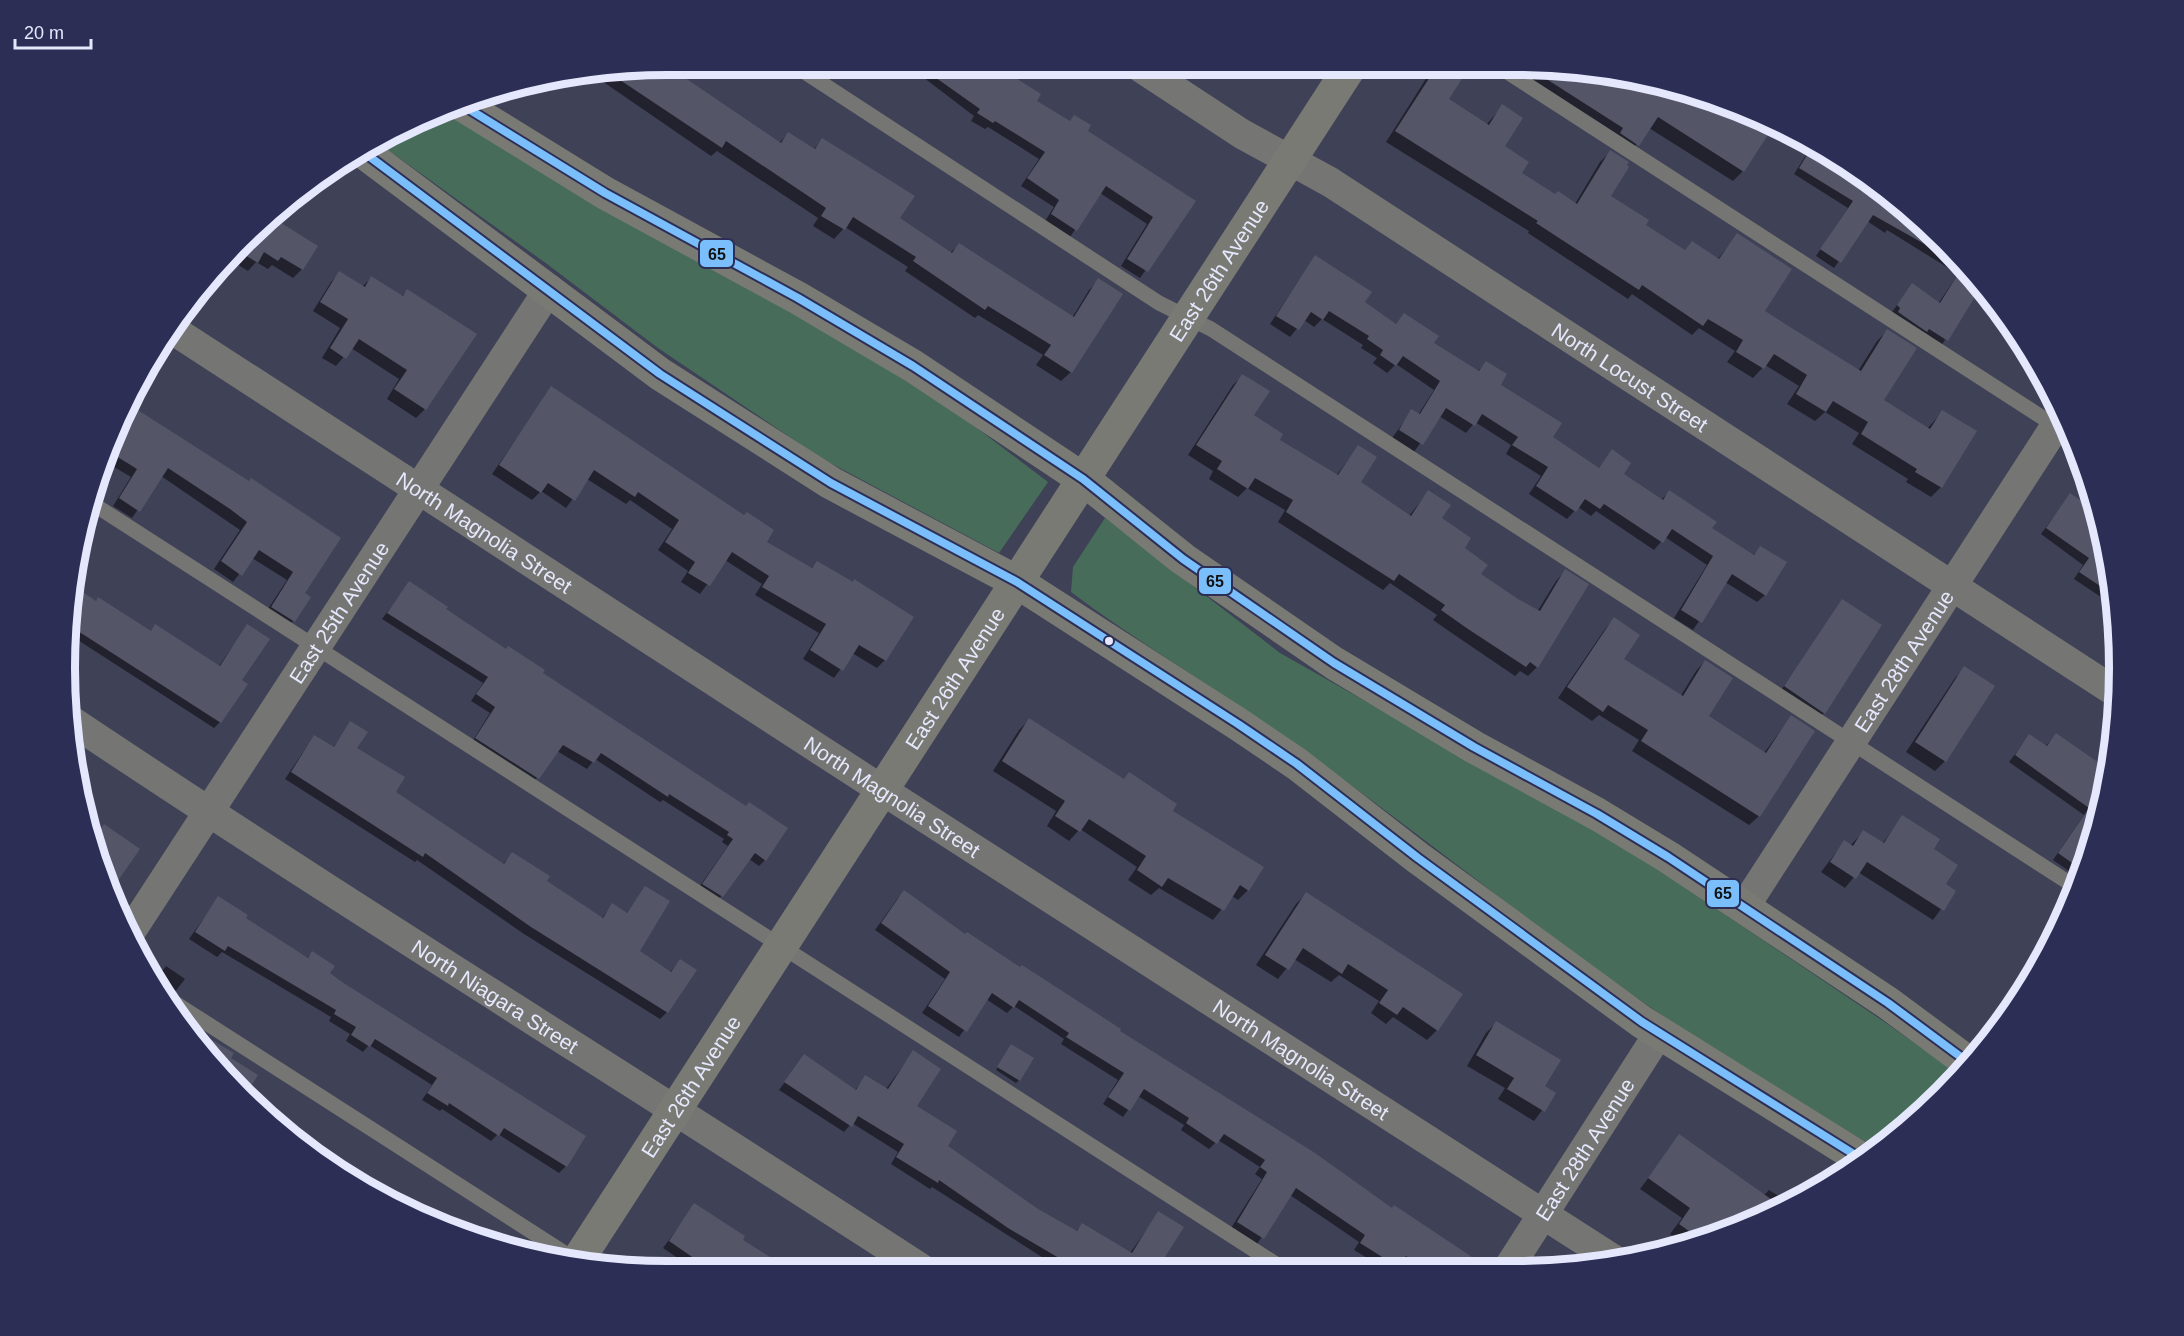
<svg xmlns="http://www.w3.org/2000/svg" width="2184" height="1336" font-family="Arial,sans-serif">
	<style>
		.green { fill: #476d5a }
		.shadow { fill: #0007 }
		.building { fill: #545668 }
		.lines { fill: none; stroke-linecap: round; stroke-linejoin: round }
		.lane { stroke: #757573; stroke-width: 15 }
		.street { stroke: #757573; stroke-width: 30 }
		.secondary { stroke: #7a7a75; stroke-width: 33 }
		.bus-1-casing { stroke: #2c2e55; stroke-width: 12 }
		.bus-1 { stroke: #7abffc; stroke-width: 8 }
		.bus-dot { fill: #e5e8fc; stroke: #2c2e55; stroke-width: 2 }
		.labels { text-anchor: middle; dominant-baseline: central; stroke-width: 5; stroke-linejoin: round; paint-order: stroke }
		.street-label { font-size: 21px; fill: #e5e8fc; stroke: #2c2e55 }
		.rim { fill: none; stroke: #e5e8fc; stroke-width: 8 }
		.line-badge { stroke: #2c2e55; stroke-width: 2 }
		.pale-badge-label { font-size: 16px; text-anchor: middle; font-weight: bold; fill: #111 }
	</style>
	<rect width="100%" height="100%" fill="#3f4156"/>
	<path class="green" d="M 445,109 L 803,316 L 957,413 L 1048,482 L 999,553 L 821,458 L 658,348 L 547,264 L 377,142 L 401,127 Z
		M 1105,518 L 1280,653 L 1629,850 L 1889,1025 L 1959,1075 L 1942,1095 L 1874,1147 C 1804,1105 1733,1064 1666,1018 C 1538,931 1420,833 1294,744 C 1221,691 1143,646 1071,592 L 1073,567 Z"/>
	<path class="shadow" d="M 1434,66 L 1468,66 L 1447,99 L 1486,125 L 1503,106 L 1503,146 L 1520,173 L 1555,196 L 1575,204 L 1600,162 L 1610,152 L 1609,196 L 1644,225 L 1684,251 L 1692,243 L 1717,260 L 1737,235 L 1763,311 L 1858,371 L 1877,341 L 1887,331 L 1882,400 L 1927,429 L 1942,412 L 1975,432 L 1941,487 L 1931,497 L 1906,482 L 1908,479 L 1852,444 L 1859,433 L 1825,412 L 1815,421 L 1787,404 L 1799,386 L 1765,365 L 1753,378 L 1727,362 L 1735,351 L 1699,328 L 1692,335 L 1632,294 L 1628,299 L 1528,233 L 1529,231 L 1386,142 Z
		M 1501,66 L 1556,66 L 1710,97 L 1771,127 L 1743,171 L 1733,181 L 1649,128 L 1628,155 Z
		M 911,68 L 983,68 L 1194,201 L 1140,278 L 1121,266 L 1147,224 L 1100,193 L 1070,237 L 1045,221 L 1054,207 L 1021,186 L 1039,159 L 988,127 L 985,129 L 971,121 L 974,116 Z
		M 682,69 L 678,75 L 779,143 L 788,134 L 813,150 L 822,140 L 898,219 L 950,253 L 959,245 L 1072,318 L 1089,290 L 1099,280 L 1071,372 L 1061,381 L 1036,365 L 1043,355 L 978,315 L 975,318 L 905,271 L 908,267 L 845,227 L 834,239 L 813,226 L 818,218 L 717,151 L 711,156 L 586,70 Z
		M 1811,147 L 1852,166 L 1943,242 L 1993,302 L 1976,291 L 1941,346 L 1892,312 L 1912,285 L 1938,304 L 1958,274 L 1887,230 L 1885,233 L 1867,221 L 1834,268 L 1816,256 L 1848,208 L 1794,174 Z
		M 267,219 L 302,269 L 293,278 L 272,265 L 268,269 L 256,262 L 248,271 L 227,258 L 241,242 Z
		M 1315,257 L 1363,303 L 1395,325 L 1404,315 L 1432,343 L 1477,372 L 1486,363 L 1499,385 L 1551,437 L 1598,469 L 1612,451 L 1622,474 L 1661,500 L 1669,492 L 1710,529 L 1752,556 L 1761,548 L 1765,595 L 1757,602 L 1725,582 L 1693,630 L 1674,618 L 1707,565 L 1665,537 L 1654,550 L 1596,511 L 1591,516 L 1578,507 L 1567,519 L 1529,494 L 1541,476 L 1506,454 L 1511,445 L 1475,422 L 1466,433 L 1439,416 L 1414,452 L 1392,438 L 1412,411 L 1418,415 L 1434,390 L 1396,364 L 1387,373 L 1373,363 L 1377,358 L 1361,348 L 1363,345 L 1322,319 L 1314,327 L 1304,320 L 1290,337 L 1270,324 Z
		M 340,273 L 362,287 L 371,278 L 401,297 L 407,291 L 425,409 L 416,418 L 387,399 L 399,379 L 351,348 L 336,366 L 322,358 L 340,328 L 313,311 L 331,282 Z
		M 1242,376 L 1252,415 L 1278,440 L 1336,476 L 1359,446 L 1359,483 L 1409,516 L 1428,492 L 1440,519 L 1479,575 L 1537,612 L 1556,581 L 1565,571 L 1537,667 L 1528,676 L 1520,671 L 1515,676 L 1459,638 L 1433,620 L 1437,615 L 1390,583 L 1383,590 L 1278,522 L 1285,510 L 1247,488 L 1238,497 L 1209,479 L 1213,471 L 1188,455 L 1233,385 Z
		M 552,388 L 765,542 L 810,569 L 817,563 L 885,660 L 877,668 L 852,653 L 834,678 L 803,659 L 819,633 L 755,595 L 762,584 L 725,560 L 700,594 L 681,582 L 688,571 L 658,550 L 672,529 L 630,500 L 626,504 L 587,479 L 566,508 L 541,491 L 532,500 L 492,474 Z
		M 112,444 L 339,538 L 303,594 L 293,621 L 286,628 L 264,615 L 287,580 L 252,558 L 233,582 L 214,569 L 240,530 L 161,476 L 132,518 L 113,506 L 131,477 L 109,464 L 119,448 Z
		M 2070,495 L 2083,514 L 2101,526 L 2108,551 L 2113,605 L 2074,579 L 2083,565 L 2041,534 Z
		M 409,583 L 444,610 L 541,673 L 765,860 L 759,866 L 749,859 L 716,903 L 697,890 L 728,846 L 722,842 L 724,839 L 663,800 L 660,802 L 595,759 L 587,769 L 557,751 L 532,784 L 470,745 L 490,713 L 471,701 L 483,683 L 382,619 Z
		M 70,586 L 95,602 L 150,632 L 156,626 L 219,666 L 247,626 L 240,680 L 220,722 L 214,728 L 67,633 Z
		M 1843,601 L 1824,713 L 1818,719 L 1779,693 Z
		M 1614,619 L 1622,660 L 1680,697 L 1696,671 L 1705,661 L 1707,717 L 1764,753 L 1791,717 L 1759,816 L 1749,825 L 1632,751 L 1639,740 L 1599,715 L 1592,721 L 1558,698 L 1605,629 Z
		M 1965,668 L 1993,687 L 1945,761 L 1935,771 L 1906,752 L 1955,678 Z
		M 1029,720 L 1171,811 L 1248,890 L 1238,900 L 1232,896 L 1213,920 L 1159,888 L 1151,895 L 1128,880 L 1137,867 L 1080,829 L 1069,841 L 1047,826 L 1056,811 L 993,771 L 1019,730 Z
		M 351,723 L 355,748 L 394,792 L 503,864 L 512,854 L 545,881 L 601,919 L 612,905 L 626,914 L 645,888 L 638,951 L 670,972 L 680,961 L 667,1012 L 660,1019 L 524,934 L 417,860 L 415,862 L 285,779 L 314,736 L 333,748 Z
		M 2056,735 L 2100,766 L 2104,762 L 2110,766 L 2108,786 L 2079,878 L 2053,860 L 2084,815 L 2009,762 L 2029,736 L 2045,747 Z
		M 1903,817 L 1932,850 L 1944,885 L 1954,891 L 1933,920 L 1858,872 L 1845,888 L 1821,872 L 1844,842 L 1850,846 L 1863,832 L 1882,844 Z
		M 86,823 L 99,831 L 116,881 L 110,888 L 97,862 Z
		M 1306,894 L 1437,1030 L 1427,1040 L 1393,1017 L 1386,1024 L 1371,1013 L 1379,1001 L 1339,975 L 1331,982 L 1294,959 L 1278,979 L 1256,965 L 1296,904 Z
		M 218,898 L 244,919 L 306,959 L 312,953 L 328,974 L 584,1136 L 566,1166 L 559,1173 L 498,1134 L 491,1141 L 442,1109 L 440,1111 L 422,1100 L 432,1085 L 369,1045 L 363,1052 L 346,1041 L 350,1034 L 329,1021 L 331,1017 L 222,952 L 217,957 L 189,939 Z
		M 898,898 L 965,935 L 1117,1032 L 1465,1267 L 1407,1267 L 1400,1262 L 1397,1267 L 1382,1267 L 1354,1250 L 1359,1242 L 1290,1195 L 1257,1244 L 1231,1228 L 1262,1179 L 1255,1174 L 1260,1167 L 1218,1140 L 1209,1149 L 1181,1130 L 1184,1125 L 1138,1096 L 1123,1117 L 1103,1104 L 1118,1080 L 1061,1044 L 1064,1039 L 1014,1006 L 1007,1013 L 986,999 L 959,1037 L 922,1013 L 945,979 L 875,930 Z
		M 166,966 L 185,979 L 171,997 L 159,991 L 154,982 Z
		M 1496,1023 L 1543,1087 L 1554,1094 L 1534,1121 L 1498,1099 L 1505,1088 L 1467,1066 L 1486,1033 Z
		M 207,1048 L 255,1075 L 243,1096 L 204,1052 Z
		M 1009,1049 L 1019,1080 L 1016,1083 L 996,1070 Z
		M 913,1052 L 915,1106 L 946,1147 L 1037,1210 L 1075,1232 L 1082,1225 L 1130,1253 L 1159,1213 L 1182,1227 L 1156,1268 L 1059,1268 L 932,1187 L 930,1189 L 891,1164 L 898,1152 L 852,1123 L 844,1132 L 779,1090 L 804,1056 L 854,1091 L 866,1077 L 886,1089 Z
		M 1680,1136 L 1764,1195 L 1769,1190 L 1790,1203 L 1710,1239 L 1685,1245 L 1670,1234 L 1682,1218 L 1640,1189 Z
		M 695,1205 L 740,1240 L 789,1270 L 685,1270 L 688,1265 L 663,1248 Z
		M 503,1233 L 517,1241 L 513,1247 L 494,1243 Z"/>
	<path class="building" d="M 1437,66 L 1470,66 L 1449,99 L 1489,125 L 1502,104 L 1523,118 L 1505,146 L 1529,162 L 1522,173 L 1555,194 L 1558,191 L 1577,204 L 1610,150 L 1629,162 L 1627,165 L 1629,167 L 1611,196 L 1649,220 L 1646,225 L 1685,250 L 1692,241 L 1719,259 L 1737,233 L 1792,269 L 1765,311 L 1790,327 L 1861,371 L 1887,329 L 1917,348 L 1884,400 L 1930,429 L 1942,410 L 1977,431 L 1942,488 L 1915,472 L 1917,469 L 1861,434 L 1868,422 L 1833,401 L 1826,412 L 1796,394 L 1807,375 L 1774,354 L 1764,369 L 1736,352 L 1743,340 L 1708,319 L 1703,326 L 1642,285 L 1639,290 L 1536,223 L 1538,221 L 1395,131 Z
		M 1526,66 L 1556,66 L 1710,97 L 1773,127 L 1744,172 L 1658,117 L 1639,146 L 1620,133 L 1623,128 Z
		M 922,68 L 1000,68 L 1041,94 L 1037,101 L 1070,121 L 1074,115 L 1091,125 L 1088,131 L 1196,201 L 1148,272 L 1127,259 L 1153,217 L 1106,186 L 1077,231 L 1051,214 L 1059,200 L 1027,178 L 1045,152 L 995,121 L 993,123 L 977,113 L 980,109 Z
		M 672,69 L 781,143 L 788,132 L 815,149 L 822,138 L 856,159 L 915,196 L 900,218 L 952,253 L 959,243 L 1074,317 L 1098,278 L 1123,294 L 1072,373 L 1044,355 L 1051,345 L 988,306 L 985,310 L 913,261 L 916,257 L 853,217 L 845,230 L 821,216 L 826,208 L 726,141 L 722,148 L 605,70 Z
		M 1812,147 L 1852,166 L 1936,235 L 1928,246 L 1873,215 L 1841,263 L 1820,249 L 1853,201 L 1799,168 Z
		M 270,216 L 318,246 L 303,270 L 281,257 L 278,261 L 264,252 L 258,263 L 235,249 L 257,227 L 262,230 Z
		M 1315,255 L 1372,292 L 1365,302 L 1396,324 L 1404,313 L 1439,336 L 1434,343 L 1479,371 L 1486,361 L 1507,374 L 1501,385 L 1562,423 L 1553,437 L 1599,468 L 1612,449 L 1631,463 L 1624,474 L 1663,500 L 1669,490 L 1717,522 L 1712,528 L 1754,555 L 1760,546 L 1787,562 L 1766,596 L 1732,574 L 1702,623 L 1681,610 L 1713,556 L 1672,529 L 1663,543 L 1604,504 L 1600,509 L 1585,499 L 1576,512 L 1536,486 L 1548,467 L 1512,445 L 1518,437 L 1482,414 L 1475,426 L 1446,408 L 1423,445 L 1399,430 L 1411,409 L 1420,414 L 1440,381 L 1403,356 L 1396,366 L 1380,355 L 1383,350 L 1367,339 L 1369,336 L 1329,311 L 1323,320 L 1311,312 L 1299,330 L 1276,316 Z
		M 1963,266 L 1981,287 L 1948,341 L 1929,329 L 1927,332 L 1898,312 L 1900,308 L 1897,305 L 1912,283 L 1940,303 Z
		M 339,271 L 365,287 L 371,276 L 403,296 L 407,289 L 477,334 L 426,410 L 394,389 L 407,370 L 359,339 L 346,359 L 330,348 L 348,319 L 320,302 Z
		M 1242,374 L 1270,391 L 1254,415 L 1283,434 L 1280,440 L 1338,475 L 1358,445 L 1377,457 L 1361,482 L 1411,516 L 1428,490 L 1451,505 L 1442,518 L 1471,538 L 1465,548 L 1488,565 L 1481,574 L 1518,599 L 1540,611 L 1565,569 L 1589,584 L 1538,668 L 1530,662 L 1526,667 L 1468,629 L 1441,610 L 1445,605 L 1399,574 L 1394,581 L 1286,512 L 1293,500 L 1255,478 L 1248,489 L 1217,469 L 1222,461 L 1196,445 Z
		M 551,386 L 744,515 L 747,512 L 774,530 L 767,542 L 812,568 L 817,561 L 853,582 L 854,579 L 914,617 L 886,661 L 859,645 L 843,671 L 810,650 L 826,624 L 762,587 L 769,576 L 732,552 L 710,586 L 688,573 L 695,562 L 665,542 L 679,520 L 638,492 L 635,497 L 594,470 L 575,501 L 548,483 L 541,493 L 499,465 Z
		M 130,405 L 249,481 L 251,478 L 341,538 L 305,593 L 311,597 L 295,622 L 271,607 L 293,572 L 259,550 L 242,576 L 221,561 L 247,522 L 230,509 L 168,468 L 140,512 L 119,498 L 137,469 L 108,451 Z
		M 2070,493 L 2096,511 L 2108,551 L 2112,594 L 2079,572 L 2089,558 L 2046,528 Z
		M 409,581 L 448,607 L 446,609 L 506,649 L 508,646 L 545,670 L 543,673 L 697,774 L 746,806 L 749,802 L 788,828 L 766,861 L 755,853 L 723,897 L 702,884 L 733,839 L 727,835 L 729,832 L 669,794 L 668,797 L 601,753 L 594,763 L 563,745 L 539,779 L 475,738 L 495,707 L 476,694 L 488,677 L 387,613 Z
		M 71,584 L 96,601 L 98,597 L 151,631 L 155,624 L 220,666 L 247,624 L 270,639 L 242,680 L 248,684 L 221,723 L 67,624 Z
		M 1842,599 L 1882,625 L 1825,714 L 1784,686 Z
		M 1614,617 L 1640,635 L 1624,659 L 1683,696 L 1705,660 L 1733,678 L 1709,716 L 1766,753 L 1791,715 L 1815,731 L 1760,817 L 1641,741 L 1648,730 L 1608,705 L 1603,712 L 1567,687 Z
		M 1964,666 L 1995,686 L 1946,762 L 1915,742 Z
		M 1029,718 L 1124,779 L 1129,772 L 1177,804 L 1173,811 L 1264,867 L 1249,891 L 1240,885 L 1224,911 L 1168,878 L 1162,887 L 1137,870 L 1146,856 L 1089,819 L 1080,832 L 1055,816 L 1065,801 L 1002,761 Z
		M 350,721 L 368,732 L 357,748 L 405,777 L 396,792 L 504,864 L 512,852 L 550,876 L 547,881 L 603,918 L 612,903 L 627,913 L 645,886 L 670,901 L 640,951 L 671,972 L 680,959 L 697,970 L 668,1013 L 531,927 L 425,853 L 423,857 L 291,772 L 314,735 L 334,747 Z
		M 2056,733 L 2109,770 L 2108,786 L 2082,870 L 2058,853 L 2089,808 L 2015,755 L 2029,734 L 2047,746 Z
		M 1902,815 L 1940,839 L 1934,849 L 1958,865 L 1946,884 L 1956,891 L 1944,911 L 1867,862 L 1856,879 L 1830,862 L 1844,840 L 1853,846 L 1863,830 L 1884,843 Z
		M 86,821 L 100,830 L 104,824 L 140,849 L 117,882 L 100,871 Z
		M 904,890 L 965,934 L 967,932 L 1020,967 L 1022,965 L 1121,1029 L 1120,1031 L 1315,1153 L 1392,1208 L 1394,1205 L 1487,1267 L 1423,1267 L 1406,1256 L 1398,1267 L 1360,1243 L 1365,1235 L 1296,1188 L 1264,1239 L 1237,1222 L 1267,1172 L 1260,1167 L 1265,1160 L 1224,1134 L 1217,1144 L 1186,1123 L 1189,1118 L 1144,1089 L 1130,1111 L 1108,1097 L 1124,1073 L 1066,1037 L 1069,1033 L 1019,1000 L 1014,1008 L 992,993 L 967,1032 L 928,1006 L 950,972 L 881,923 Z
		M 1306,892 L 1463,994 L 1438,1031 L 1403,1007 L 1397,1015 L 1379,1003 L 1388,990 L 1348,964 L 1342,974 L 1303,948 L 1289,970 L 1265,955 Z
		M 218,896 L 248,915 L 246,918 L 308,958 L 312,951 L 335,966 L 330,973 L 342,982 L 586,1136 L 567,1167 L 504,1128 L 499,1136 L 449,1103 L 448,1106 L 427,1093 L 437,1078 L 375,1039 L 370,1047 L 351,1035 L 356,1027 L 334,1014 L 336,1010 L 228,946 L 225,951 L 195,932 Z
		M 1496,1021 L 1561,1060 L 1545,1086 L 1556,1093 L 1545,1112 L 1507,1089 L 1514,1078 L 1476,1055 Z
		M 185,1024 L 234,1053 L 231,1058 L 258,1075 L 244,1097 L 189,1035 L 183,1026 Z
		M 1011,1044 L 1034,1058 L 1020,1081 L 997,1067 Z
		M 913,1050 L 941,1069 L 917,1106 L 957,1131 L 948,1146 L 1038,1209 L 1077,1231 L 1082,1223 L 1132,1253 L 1158,1211 L 1184,1227 L 1158,1268 L 1076,1268 L 1008,1228 L 939,1180 L 938,1183 L 896,1157 L 904,1144 L 858,1116 L 852,1127 L 784,1082 L 804,1054 L 856,1090 L 865,1075 L 888,1089 Z
		M 1679,1134 L 1782,1207 L 1703,1241 L 1679,1224 L 1690,1208 L 1648,1178 Z
		M 694,1203 L 745,1236 L 743,1240 L 791,1270 L 711,1270 L 669,1241 Z"/>
	<g class="lines">
		<path class="lane" d="M 1498,66 L 2074,438
			M 800,69 L 1159,303 L 1211,329 L 2077,888
			M 90,502 L 1282,1268
			M 161,994 L 574,1259"/>
		<g class="street">
			<path id="s1" d="M 1140,67 L 1242,134 L 1330,182 L 2117,693"/>
			<path id="s2" d="M 170,328 L 882,790 L 1616,1261"/>
			<path id="s3" d="M 70,720 C 351,908 639,1085 922,1269"/>
			<path id="s4" d="M 1745,906 L 2062,416"/>
			<path id="s5" d="M 129,934 L 549,289"/>
			<path id="s6" d="M 1509,1267 L 1659,1033"/>
		</g>
		<g class="secondary">
			<path d="M 459,103 L 605,193 L 798,298 L 913,366 L 1083,479 L 1183,559 L 1334,663 L 1474,747 L 1597,814 L 1668,857 L 1888,1003 L 1969,1063"/>
			<path d="M 362,151 L 660,374 L 831,483 L 1017,582 L 1238,724 L 1297,764 L 1418,858 L 1642,1022 L 1860,1158"/>
			<path id="s7" d="M 578,1260 L 1350,67"/>
		</g>
		<g class="bus-1-casing">
			<path id="bus-1" d="M 459,103 L 605,193 L 798,298 L 913,366 L 1083,479 L 1183,559 L 1334,663 L 1474,747 L 1597,814 L 1668,857 L 1888,1003 L 1969,1063
				M 362,151 L 660,374 L 831,483 L 1017,582 L 1238,724 L 1297,764 L 1418,858 L 1642,1022 L 1860,1158"/>
		</g>
		<use href="#bus-1" class="bus-1"/>
	</g>
	<circle class="bus-dot" cx="1109" cy="641" r="5"/>
	<g class="labels">
		<g class="street-label">
			<text stroke="none"><textPath href="#s7" startOffset="1179">East 26th Avenue</textPath></text>
			<text stroke="none"><textPath href="#s1" startOffset="580">North Locust Street</textPath></text>
			<text stroke="none"><textPath href="#s2" startOffset="375">North Magnolia Street</textPath></text>
			<text stroke="none"><textPath href="#s5" startOffset="384">East 25th Avenue</textPath></text>
			<text stroke="none"><textPath href="#s4" startOffset="292">East 28th Avenue</textPath></text>
			<text stroke="none"><textPath href="#s7" startOffset="693">East 26th Avenue</textPath></text>
			<text stroke="none"><textPath href="#s2" startOffset="861">North Magnolia Street</textPath></text>
			<text stroke="none"><textPath href="#s3" startOffset="507">North Niagara Street</textPath></text>
			<text stroke="none"><textPath href="#s2" startOffset="1347">North Magnolia Street</textPath></text>
			<text stroke="none"><textPath href="#s7" startOffset="207">East 26th Avenue</textPath></text>
			<text stroke="none"><textPath href="#s6" startOffset="140">East 28th Avenue</textPath></text>
		</g>
	</g>
	<path d="M0 0H2184V1336H0ZM668 75H1516A593 593 0 0 1 2109 668V668A593 593 0 0 1 1516 1261H668A593 593 0 0 1 75 668V668A593 593 0 0 1 668 75Z" fill="#2c2e55" fill-rule="evenodd"/>
	<path class="rim" d="M668 75H1516A593 593 0 0 1 2109 668V668A593 593 0 0 1 1516 1261H668A593 593 0 0 1 75 668V668A593 593 0 0 1 668 75Z"/>
	<g class="line-badge">
		<rect x="699" y="239" width="35" height="29" rx="6" fill="#7abffc"/>
		<rect x="1198" y="567" width="34" height="28" rx="6" fill="#7abffc"/>
		<rect x="1706" y="879" width="34" height="29" rx="6" fill="#7abffc"/>
	</g>
	<g class="pale-badge-label">
		<text x="717" y="260">65</text>
		<text x="1215" y="587">65</text>
		<text x="1723" y="899">65</text>
	</g>
	<path d="M15 39v9h76v-9" fill="none" stroke="#e5e8fc" stroke-width="3"/>
	<text x="24" y="39" font-size="18" fill="#e5e8fc" stroke="#2c2e55" stroke-width="4.5" paint-order="stroke">20 m</text>
</svg>
